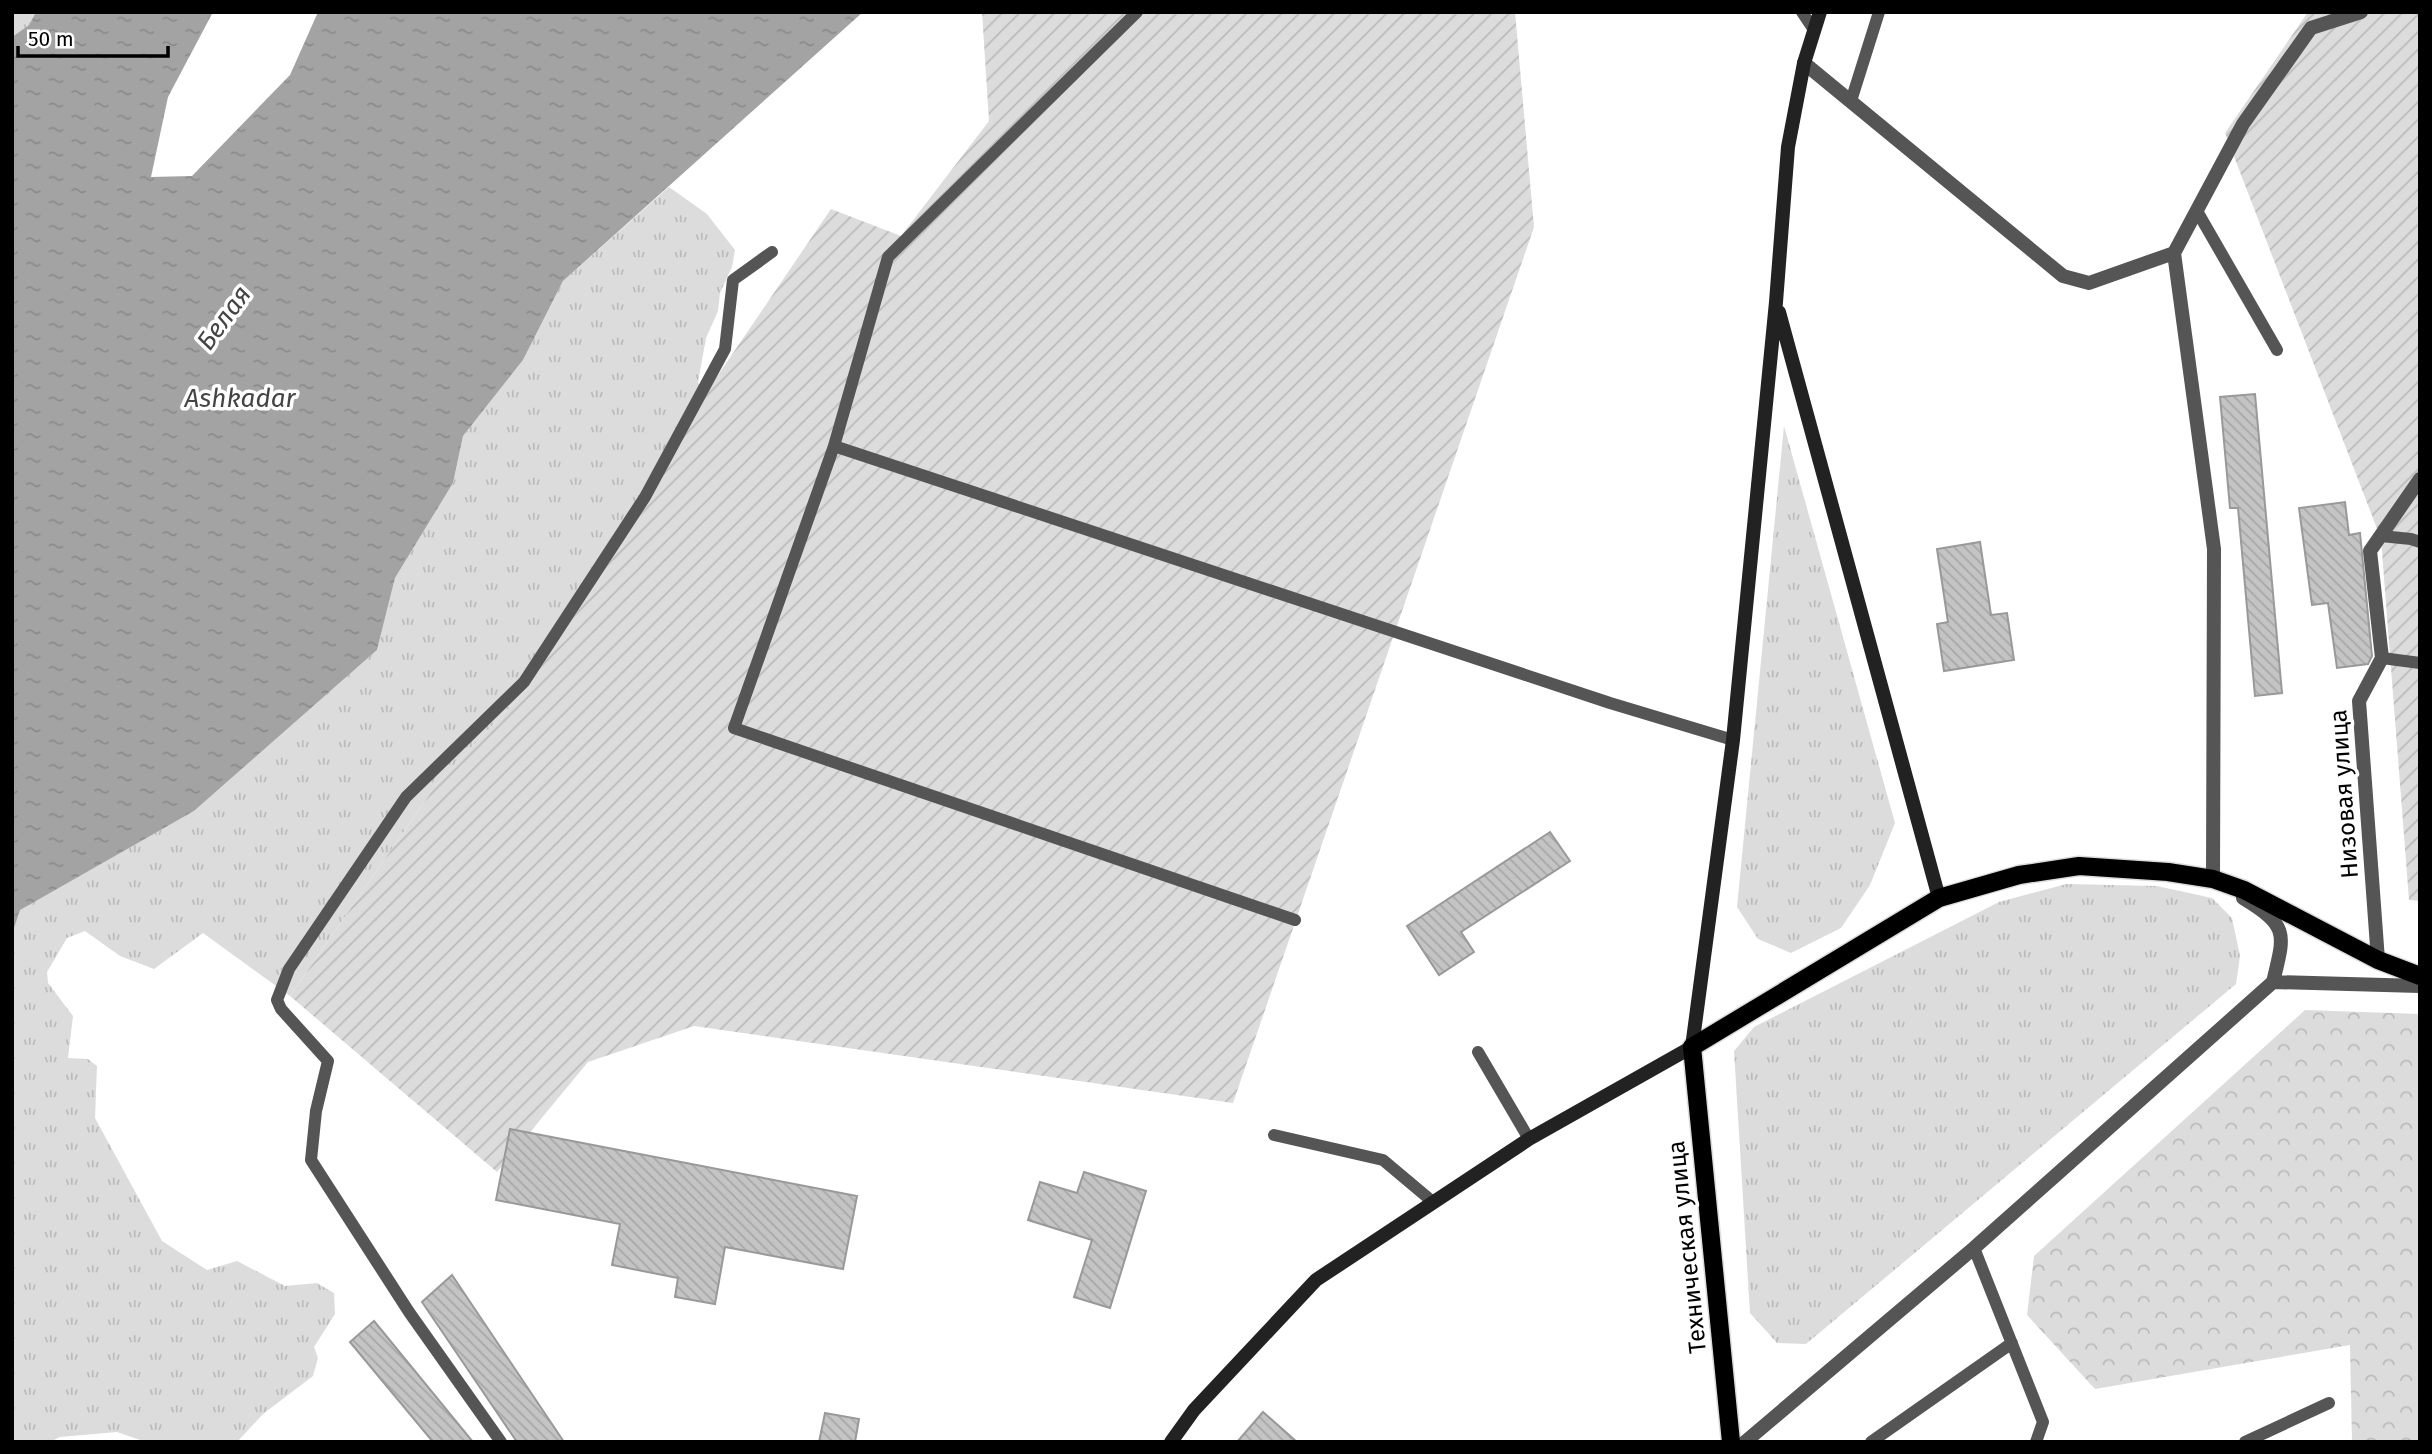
<svg xmlns="http://www.w3.org/2000/svg" width="2432" height="1454" font-family="'Fira Sans',sans-serif">
	<style>
		.grass { fill: url(#grass-tufts) }
		.forest { fill: url(#forest-crowns) }
		.garden { fill: url(#garden-furrows) }
		.water { fill: url(#water-ripples) }
		.building { fill: url(#building-back-hatch); stroke: #999; stroke-width: 2 }
		.lines { fill: none; stroke-linecap: round; stroke-linejoin: round }
		.primary-casing { stroke: #dbdbdb; stroke-width: 21 }
		.service { stroke: #555; stroke-width: 12 }
		.minor { stroke: #555; stroke-width: 14 }
		.tertiary { stroke: #555; stroke-width: 14 }
		.secondary { stroke: #222; stroke-width: 14 }
		.primary { stroke: #000; stroke-width: 18 }
		.labels { text-anchor: middle; dominant-baseline: central; stroke-width: 7; stroke-linejoin: round; paint-order: stroke }
		.street-label { font-size: 24px; fill: #000; stroke: #fff }
		.water-label { font-size: 26px; font-style: italic; fill: #444; stroke: #fff }
	</style>
	<defs>
		<pattern id="grass-tufts" width="24" height="20" patternUnits="userSpaceOnUse" patternTransform="scale(1.75)"><rect width="24" height="20" fill="#dcdcdc"/><path d="M3 7l-1-3M5 7V3M7 7l1-3M15 17l-1-3M17 17v-4M19 17l1-3" fill="none" stroke="#bbb"/></pattern>
		<pattern id="forest-crowns" width="20" height="18" patternUnits="userSpaceOnUse" patternTransform="scale(1.75)"><rect width="20" height="18" fill="#dcdcdc"/><path d="M2 6a3 3 0 1 1 6 0M12 15a3 3 0 1 1 6 0" fill="none" stroke="#bbb"/></pattern>
		<pattern id="garden-furrows" width="10" height="10" patternUnits="userSpaceOnUse" patternTransform="scale(1.75)"><rect width="10" height="10" fill="#dcdcdc"/><path d="M-1 1l2-2M0 10L10 0M9 11l2-2" fill="none" stroke="#bbb"/></pattern>
		<pattern id="water-ripples" width="26" height="14" patternUnits="userSpaceOnUse" patternTransform="scale(1.75)"><rect width="26" height="14" fill="#a3a3a3"/><path d="M2 4q2-2 4 0t4 0M15 11q2-2 4 0t4 0" fill="none" stroke="#8b8b8b"/></pattern>
		<pattern id="building-back-hatch" width="6" height="6" patternUnits="userSpaceOnUse" patternTransform="scale(1.75)"><rect width="6" height="6" fill="#c4c4c4"/><path d="M-1 5l2 2M0 0l6 6M5-1l2 2" fill="none" stroke="#a7a7a7"/></pattern>
	</defs>
	<rect width="100%" height="100%" fill="#fff"/>
	<path class="grass" d="M 12,12 L 36,12 L 29,25 L 12,37 Z
		M 669,187 L 707,214 L 735,250 L 732,267 L 720,293 L 718,311 L 706,338 L 698,382 L 702,391 L 701,400 L 651,499 L 526,690 L 436,785 L 290,996 L 203,933 L 154,969 L 120,956 L 85,931 L 67,938 L 47,972 L 48,983 L 73,1016 L 68,1058 L 88,1059 L 97,1066 L 95,1118 L 162,1241 L 207,1270 L 237,1261 L 285,1286 L 317,1283 L 334,1293 L 335,1314 L 314,1347 L 318,1358 L 313,1376 L 263,1414 L 237,1442 L 146,1442 L 117,1432 L 60,1437 L 50,1442 L 12,1442 L 12,934 L 19,910 L 194,811 L 377,650 L 395,578 L 453,483 L 463,436 L 523,360 L 563,281 Z
		M 1784,426 L 1895,823 L 1870,885 L 1841,928 L 1791,953 L 1758,939 L 1737,907 Z
		M 2066,884 L 2157,886 L 2212,898 L 2232,918 L 2240,956 L 2236,984 L 1806,1344 L 1777,1343 L 1750,1313 L 1734,1051 L 1754,1027 L 1999,902 Z"/>
	<path class="forest" d="M 2305,1010 L 2420,1014 L 2420,1442 L 2352,1442 L 2350,1345 L 2095,1389 L 2027,1315 L 2034,1256 Z"/>
	<path class="garden" d="M 982,12 L 1515,12 L 1534,227 L 1233,1103 L 694,1026 L 588,1062 L 497,1172 L 290,996 L 436,785 L 526,690 L 651,499 L 701,400 L 831,209 L 901,236 L 989,121 Z
		M 2308,12 L 2420,12 L 2420,901 L 2409,900 L 2381,539 L 2225,133 Z"/>
	<path class="water" d="M 36,12 L 213,12 L 168,97 L 151,177 L 192,176 L 290,75 L 318,12 L 863,12 L 563,281 L 523,360 L 463,436 L 453,483 L 395,578 L 377,650 L 194,811 L 20,910 L 12,934 L 12,37 L 29,25 Z"/>
	<path class="building" d="M 2255,394 L 2282,693 L 2255,696 L 2238,508 L 2230,508 L 2220,397 Z
		M 2345,502 L 2349,535 L 2360,533 L 2372,656 L 2368,664 L 2337,668 L 2328,603 L 2312,605 L 2299,508 Z
		M 1980,542 L 1991,615 L 2007,613 L 2014,660 L 1944,671 L 1937,624 L 1948,622 L 1937,549 Z
		M 1550,832 L 1570,861 L 1461,932 L 1474,952 L 1439,975 L 1407,926 Z
		M 510,1129 L 857,1196 L 843,1269 L 725,1247 L 715,1304 L 675,1297 L 678,1278 L 612,1265 L 620,1224 L 496,1200 Z
		M 1084,1172 L 1146,1191 L 1110,1308 L 1074,1297 L 1092,1240 L 1028,1220 L 1040,1182 L 1077,1193 Z
		M 452,1275 L 564,1442 L 517,1442 L 422,1302 Z
		M 374,1321 L 473,1442 L 433,1442 L 350,1342 Z
		M 1263,1412 L 1297,1442 L 1237,1442 Z
		M 825,1413 L 859,1419 L 855,1442 L 819,1442 Z"/>
	<g class="lines">
		<g class="primary-casing">
			<path id="primary" d="M 1731,1442 L 1692,1047 L 1939,898 L 2019,875 L 2079,866 L 2168,872 L 2213,879 L 2244,890 L 2378,960 L 2420,976"/>
		</g>
		<path class="service" d="M 1802,12 L 1814,30
			M 1851,101 L 1879,12
			M 2197,211 L 2277,350
			M 834,446 L 888,257 L 1137,12
			M 2381,536 L 2411,539 L 2420,542
			M 2382,658 L 2420,663
			M 1295,920 L 734,728 L 834,446 L 1610,703 L 1733,740
			M 1478,1052 L 1529,1139
			M 1274,1135 L 1383,1160 L 1433,1202
			M 1974,1248 L 2043,1422 L 2036,1442
			M 501,1442 L 409,1312 L 311,1160 L 316,1111 L 328,1061 L 281,1009 L 277,1000 L 289,969 L 406,797 L 524,682 L 645,497 L 725,349 L 733,280 L 772,252
			M 1871,1442 L 2012,1343
			M 2245,1442 L 2329,1403"/>
		<path class="minor" d="M 1804,63 L 2063,276 L 2089,283 L 2174,253
			M 2213,879 L 2214,549 L 2174,253 L 2243,124 L 2311,28 L 2361,12
			M 2378,960 L 2359,701 L 2382,658 L 2370,551 L 2420,479"/>
		<path class="tertiary" d="M 2243,898 C 2289,926 2285,933 2273,982
			M 1745,1442 L 1974,1248 L 2273,982 L 2420,986"/>
		<path class="secondary" d="M 1779,312 L 1939,898
			M 1171,1442 L 1194,1410 L 1316,1280 L 1529,1139 L 1692,1047 L 1733,740 L 1776,302 L 1788,147 L 1804,63 L 1820,12"/>
		<use href="#primary" class="primary"/>
	</g>
	<g class="labels">
		<g class="street-label">
			<text transform="translate(2344 794) rotate(-94)">Низовая улица</text>
			<text transform="translate(1687 1247) rotate(-96)">Техническая улица</text>
		</g>
		<g class="water-label">
			<text transform="translate(224 318) rotate(-54)">Белая</text>
			<text x="240" y="398">Ashkadar</text>
		</g>
	</g>
	<rect width="2432" height="1454" fill="none" stroke="#000000" stroke-width="28"/>
	<path d="M18 46v10h150v-10" fill="none" stroke="#000000" stroke-width="3.5"/>
	<text x="28" y="46" font-size="21" fill="#000000" stroke="#ffffff" stroke-width="5" paint-order="stroke">50 m</text>
</svg>
